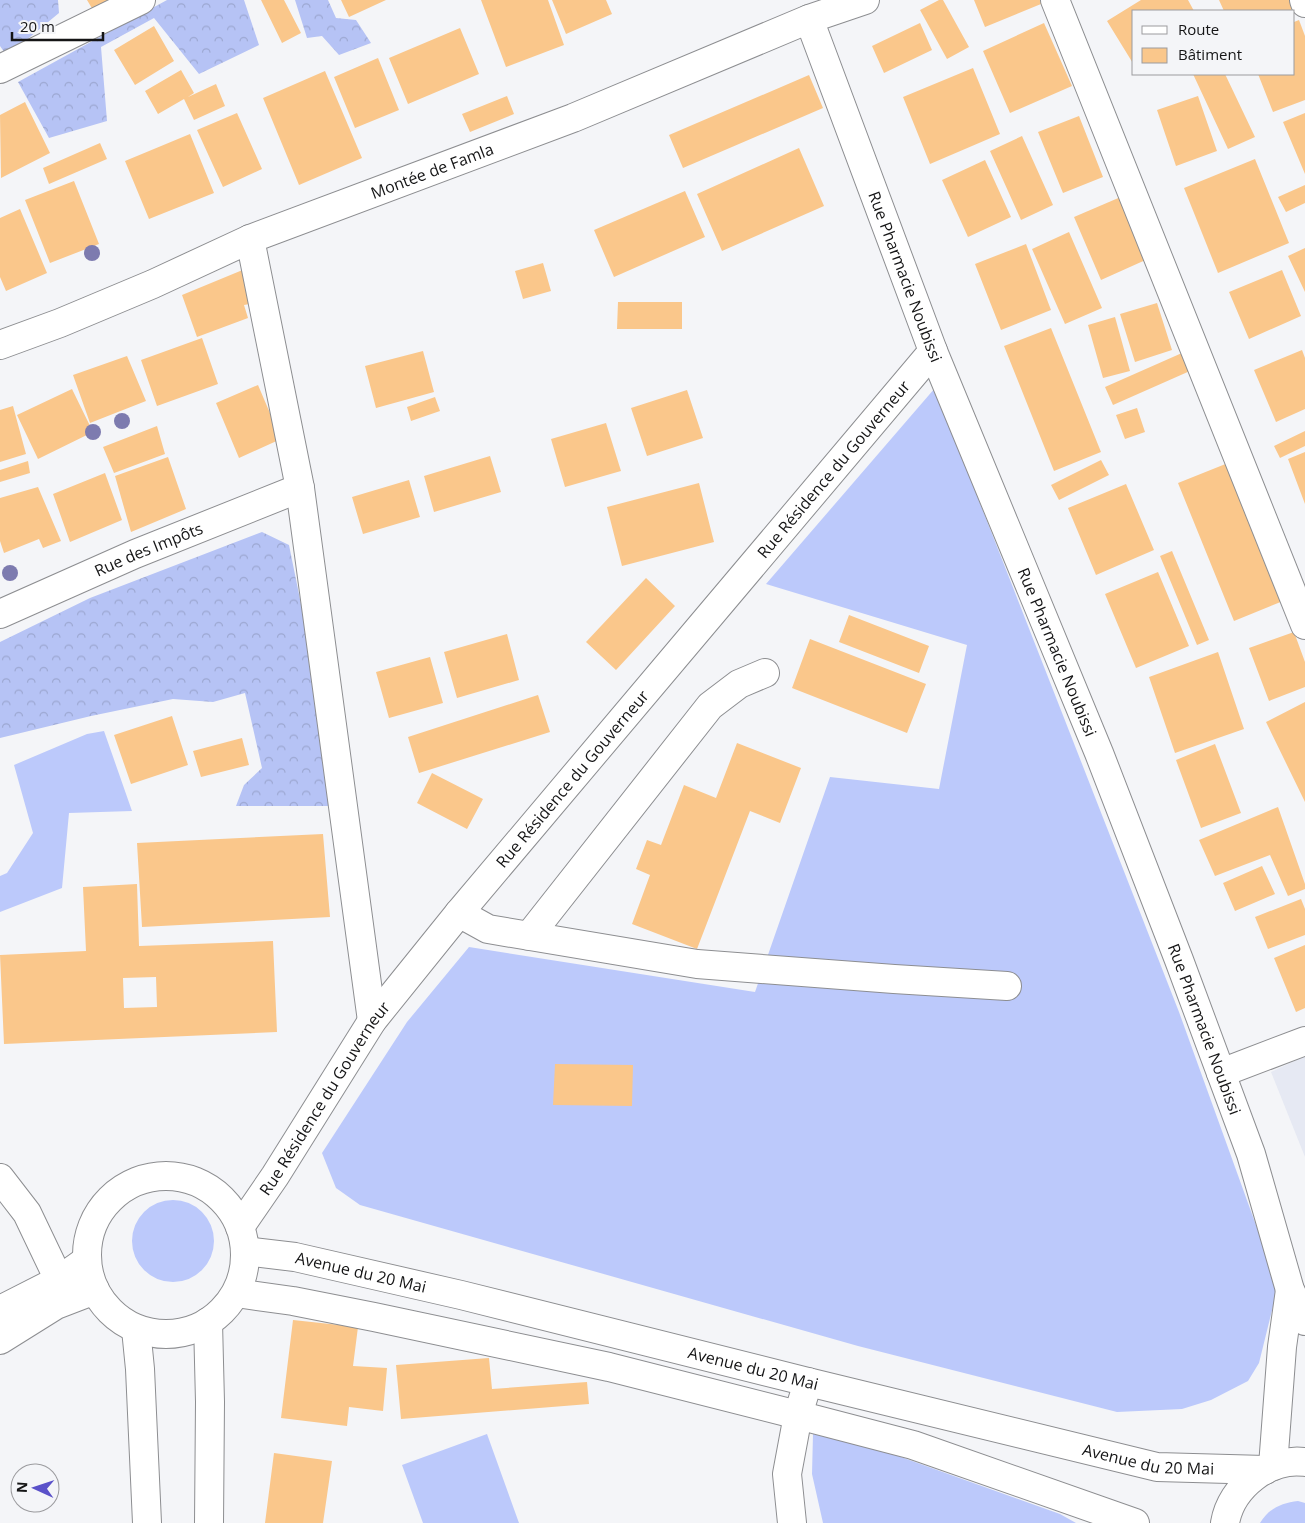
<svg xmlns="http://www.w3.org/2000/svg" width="1305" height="1523" font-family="'Open Sans',sans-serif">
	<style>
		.built { fill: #e6e9f3 }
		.grass { fill: #bcc9fb }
		.forest { fill: url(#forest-crowns) }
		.building { fill: #fac78b; fill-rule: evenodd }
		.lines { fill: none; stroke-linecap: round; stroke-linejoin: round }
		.minor-casing { stroke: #8d8e91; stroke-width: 30 }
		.highway-casing { stroke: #8d8e91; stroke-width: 30 }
		.minor { stroke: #fff; stroke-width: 28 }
		.highway { stroke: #fff; stroke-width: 28 }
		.tree { fill: #7d7baf }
		.labels { text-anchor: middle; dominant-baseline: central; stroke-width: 4.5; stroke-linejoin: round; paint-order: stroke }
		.street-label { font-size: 16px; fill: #151516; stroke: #f4f5f8 }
	</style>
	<defs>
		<pattern id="forest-crowns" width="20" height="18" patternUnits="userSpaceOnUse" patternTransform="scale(1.25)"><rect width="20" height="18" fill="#b6c3f5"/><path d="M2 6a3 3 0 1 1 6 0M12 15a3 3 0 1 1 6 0" fill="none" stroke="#9ca7d1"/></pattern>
	</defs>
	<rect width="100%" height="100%" fill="#f4f5f8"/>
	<path class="built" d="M 1305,1056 L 1305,1157 L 1271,1072 Z"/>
	<path class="grass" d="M 935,388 L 1179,1012 L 1278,1286 L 1259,1363 L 1248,1381 L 1211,1400 L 1182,1409 L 1117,1412 L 858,1346 L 360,1205 L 336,1188 L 322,1153 L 407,1022 L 469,947 L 755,992 L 830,777 L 939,789 L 967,645 L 766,584 Z
		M 104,731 L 132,811 L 69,813 L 62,888 L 0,912 L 0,876 L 7,873 L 33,833 L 14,765 L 87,734 Z
		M132 1241a41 41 0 1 1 82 0a41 41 0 1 1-82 0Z
		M 487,1434 L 519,1523 L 423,1523 L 402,1465 Z
		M 813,1434 L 887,1452 L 1060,1514 L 1076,1523 L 823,1523 L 812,1474 Z
		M 1298,1501 L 1305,1503 L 1305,1523 L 1260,1523 C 1269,1508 1282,1503 1298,1501 Z"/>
	<path class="forest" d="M 0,0 L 58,0 L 59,13 L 7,56 L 0,46 Z
		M 167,0 L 244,0 L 259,45 L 199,74 L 154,18 L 101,47 L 107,121 L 49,138 L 18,82 Z
		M 295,0 L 328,0 L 336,18 L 356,20 L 371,43 L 339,55 L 322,36 L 307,38 Z
		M 262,532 L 289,545 L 303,614 L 335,806 L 236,806 L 244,785 L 262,768 L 245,693 L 213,702 L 173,699 L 91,716 L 0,738 L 0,642 L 90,598 Z"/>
	<path class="building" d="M 87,0 L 109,0 L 93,10 Z
		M 261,0 L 284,0 L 301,33 L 282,43 Z
		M 341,0 L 386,0 L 349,17 Z
		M 481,0 L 548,0 L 564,45 L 506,67 Z
		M 552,0 L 606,0 L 612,14 L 566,34 Z
		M 939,0 L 943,0 L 969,47 L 947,59 L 920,10 Z
		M 974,0 L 1040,0 L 1041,4 L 985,27 Z
		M 1141,0 L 1188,0 L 1194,11 L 1134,11 L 1134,65 L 1107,21 Z
		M 1219,0 L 1289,0 L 1293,9 L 1288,11 L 1224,11 Z
		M 1299,20 L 1305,36 L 1305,100 L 1273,112 L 1258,74 L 1294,74 L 1294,22 Z
		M 920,23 L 932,50 L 884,73 L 872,46 Z
		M 1044,23 L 1072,86 L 1010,113 L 983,51 Z
		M 154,26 L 174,61 L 135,85 L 114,50 Z
		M 460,28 L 479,74 L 408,104 L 389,58 Z
		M 378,58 L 399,110 L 355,128 L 334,77 Z
		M 973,68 L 1000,134 L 930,164 L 903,97 Z
		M 181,70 L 194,93 L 188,97 L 216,84 L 225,106 L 194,120 L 184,99 L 158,114 L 145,91 Z
		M 325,71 L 362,158 L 299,185 L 263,98 Z
		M 1193,74 L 1225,74 L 1255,137 L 1228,149 Z
		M 809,75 L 823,108 L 683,168 L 669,135 Z
		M 507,96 L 514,114 L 470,132 L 462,114 Z
		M 1198,96 L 1217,151 L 1176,166 L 1157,110 Z
		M 25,102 L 50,153 L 1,178 L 0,115 Z
		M 237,113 L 262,169 L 223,187 L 197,130 Z
		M 1305,113 L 1305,174 L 1283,122 Z
		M 1079,116 L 1103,177 L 1063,193 L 1038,132 Z
		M 190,134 L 214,193 L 149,219 L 125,161 Z
		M 1022,136 L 1053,205 L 1021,220 L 990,151 Z
		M 100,143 L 107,159 L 49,184 L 43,168 Z
		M 799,148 L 824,206 L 722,251 L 697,194 Z
		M 1255,159 L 1289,243 L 1218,273 L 1184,188 Z
		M 985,160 L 1011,217 L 968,237 L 942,180 Z
		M 74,181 L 99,244 L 50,263 L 25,200 Z
		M 1305,185 L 1305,203 L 1286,212 L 1278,197 Z
		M 685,191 L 705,237 L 614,277 L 594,230 Z
		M 1123,196 L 1150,258 L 1101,280 L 1074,217 Z
		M 20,209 L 47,273 L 6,291 L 0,277 L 0,218 Z
		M 1069,232 L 1102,308 L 1065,324 L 1032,249 Z
		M 1026,244 L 1051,310 L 1001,330 L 975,264 Z
		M 1305,248 L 1305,292 L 1288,256 Z
		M 543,263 L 551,291 L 523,299 L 515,271 Z
		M 245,269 L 255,303 L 244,305 L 248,318 L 197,337 L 182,295 Z
		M 1282,270 L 1301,316 L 1249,339 L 1229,292 Z
		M 618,302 L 682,302 L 682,329 L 617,329 Z
		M 1157,303 L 1172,350 L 1135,362 L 1120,314 Z
		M 1115,317 L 1130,371 L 1103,378 L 1088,325 Z
		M 1051,328 L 1101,452 L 1054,471 L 1004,346 Z
		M 202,338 L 218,384 L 157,406 L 141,360 Z
		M 1191,349 L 1199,367 L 1113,405 L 1105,387 Z
		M 1302,350 L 1305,358 L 1305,409 L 1276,422 L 1254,370 Z
		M 423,351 L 434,392 L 376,408 L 365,366 Z
		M 127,356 L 146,401 L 90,423 L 73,375 Z
		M 258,385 L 281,439 L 239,458 L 216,403 Z
		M 72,389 L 93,432 L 38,459 L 17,415 Z
		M 687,390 L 703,438 L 647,456 L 631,408 Z
		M 435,397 L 440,411 L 411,421 L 407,407 Z
		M 13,406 L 26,454 L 0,462 L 0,410 Z
		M 1137,408 L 1145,432 L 1125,439 L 1116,415 Z
		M 606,423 L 621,471 L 565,487 L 551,439 Z
		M 157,426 L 165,454 L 114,473 L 103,447 Z
		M 1305,431 L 1305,446 L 1280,458 L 1274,446 Z
		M 1305,452 L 1305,504 L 1288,459 Z
		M 490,456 L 501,492 L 434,512 L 424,476 Z
		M 168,457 L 186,509 L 131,532 L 115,476 Z
		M 1101,460 L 1109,475 L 1059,500 L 1051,485 Z
		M 28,461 L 30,473 L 0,482 L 0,470 Z
		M 1233,461 L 1288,599 L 1234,621 L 1178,483 Z
		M 105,473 L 122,520 L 70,542 L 53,494 Z
		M 409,480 L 420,517 L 363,534 L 352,497 Z
		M 699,483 L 714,542 L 622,566 L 607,507 Z
		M 1126,484 L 1154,550 L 1096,575 L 1068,508 Z
		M 38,487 L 61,541 L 43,548 L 39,539 L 4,553 L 0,541 L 0,498 Z
		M 1172,551 L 1209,640 L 1197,645 L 1160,556 Z
		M 1158,572 L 1189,646 L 1136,668 L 1105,594 Z
		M 646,578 L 675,606 L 616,670 L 586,642 Z
		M 849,615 L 929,646 L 919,673 L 839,642 Z
		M 1294,632 L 1305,662 L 1305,687 L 1269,701 L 1249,648 Z
		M 507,634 L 519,680 L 457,698 L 444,652 Z
		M 810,639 L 926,684 L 907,733 L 792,688 Z
		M 1218,652 L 1244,729 L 1175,753 L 1149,677 Z
		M 430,657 L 443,703 L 389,718 L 376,672 Z
		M 538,695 L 550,732 L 419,773 L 408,737 Z
		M 1305,702 L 1305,802 L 1266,722 Z
		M 172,716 L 188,765 L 131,784 L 114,735 Z
		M 242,738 L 249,765 L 201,777 L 193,751 Z
		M 737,743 L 801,768 L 780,823 L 750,811 L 697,949 L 632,924 L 650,875 L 636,869 L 647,840 L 661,845 L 684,785 L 716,798 Z
		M 1215,744 L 1241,813 L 1201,828 L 1176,760 Z
		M 432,773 L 483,799 L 467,829 L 417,803 Z
		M 1278,807 L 1305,884 L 1305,889 L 1288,896 L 1270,855 L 1215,876 L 1199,840 Z
		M 323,834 L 330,917 L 142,927 L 137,843 Z
		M 1262,866 L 1275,894 L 1235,911 L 1223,883 Z
		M 137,884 L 139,946 L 273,941 L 277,1032 L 4,1044 L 0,955 L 86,951 L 83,887 ZM 156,977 L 157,1007 L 124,1008 L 123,978 Z
		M 1301,899 L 1305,909 L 1305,935 L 1268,949 L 1255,917 Z
		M 1305,945 L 1305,1008 L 1296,1012 L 1274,958 Z
		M 555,1064 L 633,1065 L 632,1106 L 553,1105 Z
		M 293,1320 L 358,1327 L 353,1366 L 387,1368 L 383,1411 L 349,1407 L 347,1426 L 281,1418 Z
		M 489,1358 L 492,1389 L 587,1382 L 589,1404 L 401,1419 L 396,1365 Z
		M 274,1453 L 332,1461 L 323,1523 L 265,1523 Z"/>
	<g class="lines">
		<g class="minor-casing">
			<g id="minor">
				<path d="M 1055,0 L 1305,625"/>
				<path d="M 1304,0 L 1305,3"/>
				<path id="s1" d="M 809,19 L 933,351 L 1099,753 L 1179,960 L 1251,1154 L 1290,1290 L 1305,1321"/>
				<path d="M 0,69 L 141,0"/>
				<path d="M 250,239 L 300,488 L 372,1021"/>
				<path id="s2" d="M 0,345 L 60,323 L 153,284 L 250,239 L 573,118 L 809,19 L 865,0"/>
				<path id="s3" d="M 0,614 L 135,554 L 300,488"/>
				<path d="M 459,913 L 488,929 L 697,964 L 894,979 L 1007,986"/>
				<path d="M 529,936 L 710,706 L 739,684 L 765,673"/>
				<path d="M 1221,1073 L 1305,1041"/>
				<path d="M 0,1178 L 27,1213 L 59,1280"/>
				<path id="s4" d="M 240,1227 L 275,1176 L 372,1021 L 459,913 L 933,351"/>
				<path d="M 208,1322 L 210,1402 L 209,1523"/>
				<path d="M 136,1329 L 140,1369 L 147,1523"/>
				<path d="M 1273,1466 L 1282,1347 L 1290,1290"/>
				<path d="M 792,1523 L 787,1474 L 798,1415 L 808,1382"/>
			</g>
		</g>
		<g class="highway-casing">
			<g id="highway">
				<circle cx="166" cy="1255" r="79"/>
				<path id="s5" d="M 245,1251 L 295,1257 L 461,1295 L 808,1382 L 1157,1467 L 1265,1470"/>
				<path d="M 236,1293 L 293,1301 L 374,1317 L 609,1367 L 798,1415 L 913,1445 L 1135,1523"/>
				<path d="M 0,1310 L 59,1280 L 87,1260"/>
				<path d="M 0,1340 L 56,1305 L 95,1290"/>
				<path d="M 1225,1523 C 1231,1487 1269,1457 1305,1462"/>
			</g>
		</g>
		<use href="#minor" class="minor"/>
		<use href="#highway" class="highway"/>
	</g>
	<g class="tree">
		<circle cx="92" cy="253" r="8"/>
		<circle cx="122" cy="421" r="8"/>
		<circle cx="93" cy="432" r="8"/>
		<circle cx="10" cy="573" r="8"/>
	</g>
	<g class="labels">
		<g class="street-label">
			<text stroke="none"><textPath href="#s2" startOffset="466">Montée de Famla</textPath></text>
			<text stroke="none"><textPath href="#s1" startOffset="275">Rue Pharmacie Noubissi</textPath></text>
			<text stroke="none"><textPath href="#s4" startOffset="964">Rue Résidence du Gouverneur</textPath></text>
			<text stroke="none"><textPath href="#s3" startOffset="162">Rue des Impôts</textPath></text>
			<text stroke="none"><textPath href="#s1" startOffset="680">Rue Pharmacie Noubissi</textPath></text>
			<text stroke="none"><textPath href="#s4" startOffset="559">Rue Résidence du Gouverneur</textPath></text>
			<text stroke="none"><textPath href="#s1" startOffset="1085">Rue Pharmacie Noubissi</textPath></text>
			<text stroke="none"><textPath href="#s4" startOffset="154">Rue Résidence du Gouverneur</textPath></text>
			<text stroke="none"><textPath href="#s5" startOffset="118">Avenue du 20 Mai</textPath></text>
			<text stroke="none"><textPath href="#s5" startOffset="522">Avenue du 20 Mai</textPath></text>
			<text stroke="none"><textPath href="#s5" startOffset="928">Avenue du 20 Mai</textPath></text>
		</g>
	</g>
	<rect x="1132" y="10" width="162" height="65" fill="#f4f5f8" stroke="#9b9b9e"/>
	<rect x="1142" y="26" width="25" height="8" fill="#ffffff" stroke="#9b9b9e"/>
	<text x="1178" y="35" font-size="15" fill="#151516">Route</text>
	<rect x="1142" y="48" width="25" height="15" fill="#fac78b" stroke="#9b9b9e"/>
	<text x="1178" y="60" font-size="15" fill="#151516">Bâtiment</text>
	<g transform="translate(35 1488) rotate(273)"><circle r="24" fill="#f4f5f8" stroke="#9b9b9e"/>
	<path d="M0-4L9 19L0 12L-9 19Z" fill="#5a51c9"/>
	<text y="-8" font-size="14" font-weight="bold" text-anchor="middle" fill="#151516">N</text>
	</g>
	<path d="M12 32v8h91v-8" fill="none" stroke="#151516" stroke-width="2.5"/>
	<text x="20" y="32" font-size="15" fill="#151516" stroke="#f4f5f8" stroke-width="4" paint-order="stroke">20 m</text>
</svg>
